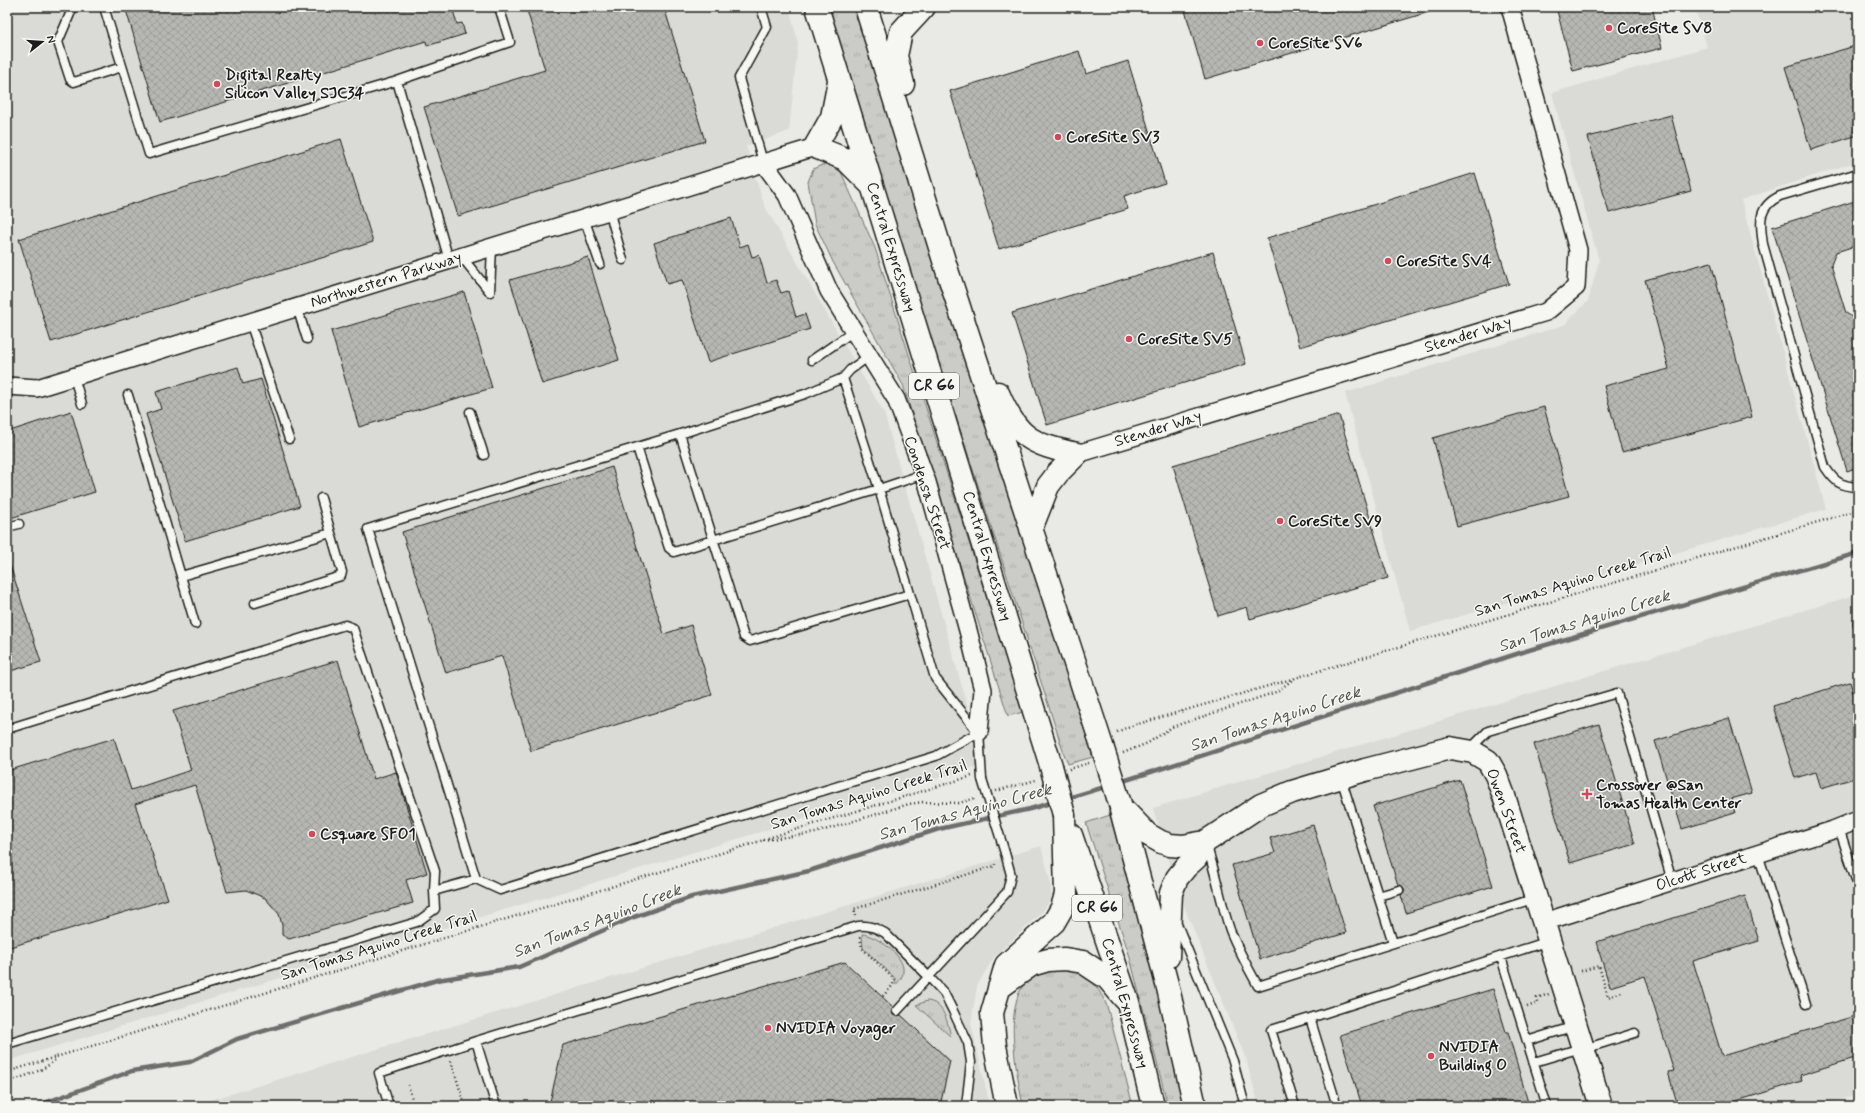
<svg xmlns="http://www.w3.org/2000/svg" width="1865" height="1113" font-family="Mynerve,sans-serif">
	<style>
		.built { fill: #dadad6 }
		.grass { fill: url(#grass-tufts); stroke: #747472 }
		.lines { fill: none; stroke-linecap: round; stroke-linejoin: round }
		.stream { stroke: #6d6d6c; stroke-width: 4.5 }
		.building { fill: url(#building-cross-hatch); stroke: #1c1c1c }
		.service-casing { stroke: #1c1c1c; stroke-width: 11 }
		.minor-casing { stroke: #1c1c1c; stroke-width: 20 }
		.trunk-casing { stroke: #1c1c1c; stroke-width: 25 }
		.path { stroke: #1c1c1c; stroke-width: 2.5; stroke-dasharray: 1 3; stroke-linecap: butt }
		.service { stroke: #f6f6f2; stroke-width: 8 }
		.minor { stroke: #f6f6f2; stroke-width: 17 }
		.trunk { stroke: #f6f6f2; stroke-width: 22 }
		.service-bridge-casing { stroke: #1c1c1c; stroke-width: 11; stroke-linecap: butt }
		.trunk-bridge-casing { stroke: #1c1c1c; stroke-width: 25; stroke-linecap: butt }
		.service-bridge { stroke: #f6f6f2; stroke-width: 8 }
		.trunk-bridge { stroke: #f6f6f2; stroke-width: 22 }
		.poi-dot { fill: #d1495b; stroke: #f6f6f2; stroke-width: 1.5 }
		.labels { text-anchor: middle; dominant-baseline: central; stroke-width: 3; stroke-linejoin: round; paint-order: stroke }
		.shield { fill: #f6f6f2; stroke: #5d5d5c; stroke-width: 1 }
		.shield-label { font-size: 15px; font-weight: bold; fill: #1c1c1c }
		.poi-label { font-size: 16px; font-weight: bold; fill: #1c1c1c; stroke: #f6f6f2; text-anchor: start }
		.street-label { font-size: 16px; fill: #1c1c1c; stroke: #f6f6f2 }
		.water-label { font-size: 17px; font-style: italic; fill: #525251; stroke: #f6f6f2 }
	</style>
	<defs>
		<pattern id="grass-tufts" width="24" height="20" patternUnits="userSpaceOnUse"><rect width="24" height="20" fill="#cbcbc7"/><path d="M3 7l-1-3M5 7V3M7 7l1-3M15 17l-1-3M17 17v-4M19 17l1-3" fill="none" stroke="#aeaeaa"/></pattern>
		<pattern id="building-cross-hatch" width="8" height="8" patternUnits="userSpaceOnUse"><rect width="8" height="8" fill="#b6b6b3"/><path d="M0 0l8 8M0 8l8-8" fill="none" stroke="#9c9c99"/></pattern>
	</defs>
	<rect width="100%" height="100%" fill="#e9e9e5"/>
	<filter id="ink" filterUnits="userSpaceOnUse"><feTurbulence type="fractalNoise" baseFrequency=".025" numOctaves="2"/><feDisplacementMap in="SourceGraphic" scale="8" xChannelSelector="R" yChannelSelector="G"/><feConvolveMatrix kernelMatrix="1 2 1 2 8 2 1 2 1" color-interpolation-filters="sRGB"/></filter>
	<g filter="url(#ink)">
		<path class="built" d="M 7,7 L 789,7 L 798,43 L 789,131 L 746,146 L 764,205 L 884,413 L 984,764 L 7,1061 Z
			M 1695,7 L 1858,7 L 1858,161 L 1741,200 L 1826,509 L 1410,631 L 1345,393 L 1564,325 L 1588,301 L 1599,261 L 1552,93 L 1707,47 Z
			M 1858,594 L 1858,1095 L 1818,1106 L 1259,1106 L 1246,1059 L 1180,896 L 1153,808 Z
			M 1041,846 L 1051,884 L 1051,899 L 1042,912 L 994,957 L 977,986 L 971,1023 L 990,1106 L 192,1106 Z"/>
		<path class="grass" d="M 825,7 L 854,7 L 1093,757 L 1068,764 L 1064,754 Z
			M 826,163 L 841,172 L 875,248 L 1023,712 L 1008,716 L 903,385 L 833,262 L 815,224 L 808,182 L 813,169 Z
			M 1110,815 L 1134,894 L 1186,1106 L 1168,1106 L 1129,954 L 1086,823 Z
			M 862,934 C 876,935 905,956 903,971 C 903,977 899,981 896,985 L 895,978 L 863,948 Z
			M 1044,969 C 1078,968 1093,974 1107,1006 L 1133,1106 L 1023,1106 C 1017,1075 1005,1015 1022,987 C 1026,980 1038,974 1044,969 Z
			M 927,1001 C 944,1002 948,1024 951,1037 L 916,1005 Z"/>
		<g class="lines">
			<path class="stream" d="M 1120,782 L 1529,650 L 1858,553
				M 1065,799 L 1108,786
				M 36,1106 L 132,1071 L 190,1062 L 237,1039 L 437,980 L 519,967 L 634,917 L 692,897 L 809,871 L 939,829 L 1030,809 L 1054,802"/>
		</g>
		<path class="building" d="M 125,7 L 452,7 L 457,24 L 462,23 L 465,34 L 427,46 L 426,41 L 160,122 Z
			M 526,7 L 664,7 L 705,141 L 458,216 L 424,107 L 545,70 Z
			M 1184,7 L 1435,7 L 1436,10 L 1205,79 Z
			M 1556,7 L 1652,7 L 1662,48 L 1573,71 Z
			M 1858,45 L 1858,135 L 1811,150 L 1785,67 Z
			M 1079,51 L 1086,74 L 1128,61 L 1165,183 L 1124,196 L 1128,209 L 999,249 L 950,91 Z
			M 1671,115 L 1691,191 L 1609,213 L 1588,137 Z
			M 341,139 L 373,242 L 51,342 L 19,239 Z
			M 1475,173 L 1509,284 L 1300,347 L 1267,238 Z
			M 1858,200 L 1858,245 L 1836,252 L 1831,265 L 1846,313 L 1858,321 L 1858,467 L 1847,471 L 1772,227 Z
			M 731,218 L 740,247 L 748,244 L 752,257 L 759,255 L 767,283 L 776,280 L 781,293 L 788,291 L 796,317 L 805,314 L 810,329 L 708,362 L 682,280 L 667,284 L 654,243 Z
			M 1213,252 L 1246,364 L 1047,425 L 1012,313 Z
			M 588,257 L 619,360 L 542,384 L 510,280 Z
			M 1711,262 L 1752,417 L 1622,452 L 1604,386 L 1669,369 L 1645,280 Z
			M 464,292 L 492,388 L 359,427 L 331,331 Z
			M 238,367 L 243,384 L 261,379 L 300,506 L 185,541 L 146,414 L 161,409 L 156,392 Z
			M 1544,407 L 1569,496 L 1457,526 L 1433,438 Z
			M 71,411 L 95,492 L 7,519 L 7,432 Z
			M 1339,415 L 1388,578 L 1250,619 L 1247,607 L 1218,616 L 1173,465 Z
			M 612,467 L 664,634 L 691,625 L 712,695 L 531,751 L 502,656 L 446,673 L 402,532 Z
			M 10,565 L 41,662 L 7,672 L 7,566 Z
			M 338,660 L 374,779 L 396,772 L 427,873 L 406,880 L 413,903 L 289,939 L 282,935 L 282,925 L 279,914 L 265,898 L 246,890 L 227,892 L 195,785 L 135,804 L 168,899 L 7,948 L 7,771 L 114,738 L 131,790 L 191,770 L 173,711 Z
			M 1850,682 L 1858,708 L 1858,777 L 1821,788 L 1816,772 L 1795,778 L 1773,706 Z
			M 1729,718 L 1752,793 L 1731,799 L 1735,813 L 1682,829 L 1655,741 Z
			M 1599,724 L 1635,844 L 1570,863 L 1534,744 Z
			M 1460,780 L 1493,886 L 1406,913 L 1401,895 L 1404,892 L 1404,888 L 1401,885 L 1398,885 L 1373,806 Z
			M 1313,825 L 1346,933 L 1260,959 L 1232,865 L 1275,853 L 1270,838 Z
			M 1745,896 L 1759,941 L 1693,961 L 1722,1056 L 1858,1015 L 1858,1057 L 1800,1075 L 1802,1081 L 1720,1106 L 1678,1106 L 1668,1072 L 1674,1071 L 1645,976 L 1610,987 L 1596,942 Z
			M 845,962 L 893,1007 L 892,1010 L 893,1015 L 896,1016 L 901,1015 L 950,1061 L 940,1106 L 549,1106 L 563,1045 Z
			M 1493,989 L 1506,1032 L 1508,1032 L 1529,1106 L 1362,1106 L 1340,1035 Z"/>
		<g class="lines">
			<g class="service-casing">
				<path id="service" d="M 73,7 L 58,42 L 70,79 L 74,82 L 122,67
					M 104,7 L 149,154 L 397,81 L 449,260
					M 761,7 L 767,27 L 739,78 L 763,162
					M 397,81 L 510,42 L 499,7
					M 1858,173 L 1780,196 C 1757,207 1760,223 1763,244 L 1825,467 C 1835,482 1840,486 1858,487
					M 609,210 L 623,260
					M 584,218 L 600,264
					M 461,256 L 490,292
					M 490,292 L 492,247
					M 297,307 L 307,339
					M 250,322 L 289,439
					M 812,360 L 854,331
					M 74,377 L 82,404
					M 843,378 L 879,489 L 924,474
					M 128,395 L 195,624
					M 470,412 L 484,455
					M 680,434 L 744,637 L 750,641 L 910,594
					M 637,447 L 669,548 L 674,552 L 879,489 L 935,678 L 978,732
					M 7,527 L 19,524
					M 181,576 L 331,533
					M 255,603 L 341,576 L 342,572 L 321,498
					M 1858,622 L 1858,625
					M 7,729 L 345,625 L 353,628 L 435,871 L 434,891
					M 979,732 L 982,779
					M 1470,749 L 1488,731 L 1617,693 L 1672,881
					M 1341,778 L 1393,943
					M 1839,828 L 1858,886
					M 1207,847 C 1216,874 1221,903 1230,930 C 1238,950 1248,968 1258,986 L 1536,898
					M 1758,854 L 1806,1004
					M 476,879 L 368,529 L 680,434 L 805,394 L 843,378 L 850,370 L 869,356
					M 1378,896 L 1399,890
					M 1177,924 L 1233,1061 L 1245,1106
					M 1501,957 L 1547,1106
					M 897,1011 L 1007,892 L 1011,875 L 1005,853
					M 476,1041 L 496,1106
					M 1527,1041 L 1575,1026
					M 7,1044 L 417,922 L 435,909 L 434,891 L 476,879 L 500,890 L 936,756 L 979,732
					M 1584,1049 L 1635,1033
					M 1534,1062 L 1581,1048
					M 389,1106 L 379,1073 L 476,1041 L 858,926 C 869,925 876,928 885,933 L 929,977 L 944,993 L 953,1011 L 968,1043 L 971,1062 L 966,1106
					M 1295,1106 L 1271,1030 L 1310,1018
					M 1337,1106 L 1310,1018 L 1549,941"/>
			</g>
			<g class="minor-casing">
				<path id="minor" d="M 763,162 L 787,195 L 829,291 L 896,399 L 927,482 L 969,634 L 983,690 L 979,732
					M 7,386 L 37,388 L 815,147
					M 1077,454 L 1546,312 L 1576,287 L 1578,250 L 1510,7
					M 1544,922 L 1833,830 L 1858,820"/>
			</g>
			<g class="trunk-casing">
				<path id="trunk" d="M 817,7 L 1051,766
					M 866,7 L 946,267 L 1102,746
					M 839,81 L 832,117 L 815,147 L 845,159 L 871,185
					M 903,84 L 896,56 L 901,32 L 924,7
					M 998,393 C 1017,438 1031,444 1077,454
					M 1031,529 L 1048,486 L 1058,473 L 1077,454
					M 1121,807 L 1147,834 L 1161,842 L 1170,845 L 1183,846 L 1205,842 L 1261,805 L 1292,792 L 1365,770 L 1450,748 L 1473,752 L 1488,761 L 1496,775 L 1504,796 L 1601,1106
					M 1121,810 L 1168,988 L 1195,1106
					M 1071,835 L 1128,1002 L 1153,1106
					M 1168,957 L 1171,893 L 1177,878 L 1186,867 L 1196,858 L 1205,842
					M 999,988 L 1031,965 L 1048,960 L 1065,959 L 1083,962 L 1107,978 L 1124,998
					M 1007,1106 L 995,1046 L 992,1013 L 1006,965 L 1054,922 L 1062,908 L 1066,894 L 1064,815"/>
			</g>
			<path class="path" d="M 1117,732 L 1128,727 L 1292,679
				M 1123,753 L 1148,743 L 1172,727 L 1276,692 L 1295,678 L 1858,510
				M 1069,769 L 1089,763
				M 996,791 L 1036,780
				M 768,838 L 972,776
				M 763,840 L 815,833 L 909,804 L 923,802 L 959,803 L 976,798
				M 856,916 L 854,909 L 995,866 L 995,864
				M 860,937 L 862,948 L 894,979 L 893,985 L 882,997
				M 1581,971 L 1599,966 L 1608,997 L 1622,992
				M 1527,1007 L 1538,1003 L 1537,998 L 1549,994
				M 451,1061 L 465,1106
				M 7,1072 L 764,840
				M 7,1082 C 24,1076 43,1072 56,1059
				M 408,1085 L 414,1106"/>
			<use href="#service" class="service"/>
			<use href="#minor" class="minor"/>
			<use href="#trunk" class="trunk"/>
			<g class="service-bridge-casing">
				<path id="service-bridge" d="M 982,779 L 1005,853"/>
			</g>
			<g class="trunk-bridge-casing">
				<path id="trunk-bridge" d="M 1102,746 L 1121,807
					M 1051,766 L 1064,815"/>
			</g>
			<use href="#service-bridge" class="service-bridge"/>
			<use href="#trunk-bridge" class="trunk-bridge"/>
		</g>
	</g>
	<g class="poi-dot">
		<circle cx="1609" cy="28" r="4"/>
		<circle cx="1260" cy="43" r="4"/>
		<circle cx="217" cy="84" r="4"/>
		<circle cx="1058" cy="137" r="4"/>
		<circle cx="1388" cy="261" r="4"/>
		<circle cx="1129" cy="339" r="4"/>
		<circle cx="1280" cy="521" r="4"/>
		<path d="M1585 788h4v4h4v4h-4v4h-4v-4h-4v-4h4z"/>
		<circle cx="312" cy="834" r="4"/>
		<circle cx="768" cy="1028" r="4"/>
		<circle cx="1431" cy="1056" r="4"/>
	</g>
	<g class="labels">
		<g class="shield">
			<rect x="909" y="373" width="50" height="26" rx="3"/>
			<rect x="1072" y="895" width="50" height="26" rx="3"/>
		</g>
		<g class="shield-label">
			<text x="934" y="386">CR G6</text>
			<text x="1097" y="908">CR G6</text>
		</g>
		<g class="poi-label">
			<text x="1617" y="28">CoreSite SV8</text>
			<text x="1268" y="43">CoreSite SV6</text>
			<text x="225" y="75">Digital Realty<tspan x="225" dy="18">Silicon Valley SJC34</tspan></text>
			<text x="1066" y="137">CoreSite SV3</text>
			<text x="1396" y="261">CoreSite SV4</text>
			<text x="1137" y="339">CoreSite SV5</text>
			<text x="1288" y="521">CoreSite SV9</text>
			<text x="1596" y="785">Crossover @San<tspan x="1596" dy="18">Tomas Health Center</tspan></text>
			<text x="320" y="834">Csquare SFO1</text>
			<text x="776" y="1028">NVIDIA Voyager</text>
			<text x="1439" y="1047">NVIDIA<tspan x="1439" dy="18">Building O</tspan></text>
		</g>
		<g class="street-label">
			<text transform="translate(891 247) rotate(73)">Central Expressway</text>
			<text transform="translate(386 280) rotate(-17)">Northwestern Parkway</text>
			<text transform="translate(1468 335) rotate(-17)">Stender Way</text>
			<text transform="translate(1158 429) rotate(-17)">Stender Way</text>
			<text transform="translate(927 493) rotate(72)">Condensa Street</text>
			<text transform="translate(987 556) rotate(73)">Central Expressway</text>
			<text transform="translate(1573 582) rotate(-17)">San Tomas Aquino Creek Trail</text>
			<text transform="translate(869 795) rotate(-17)">San Tomas Aquino Creek Trail</text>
			<text transform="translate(1506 811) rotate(70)">Owen Street</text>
			<text transform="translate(1701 872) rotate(-18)">Olcott Street</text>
			<text transform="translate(379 946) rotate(-17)">San Tomas Aquino Creek Trail</text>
			<text transform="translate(1125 1003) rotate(74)">Central Expressway</text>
		</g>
		<g class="water-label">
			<text transform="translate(1584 621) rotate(-17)">San Tomas Aquino Creek</text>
			<text transform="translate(1275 719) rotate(-18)">San Tomas Aquino Creek</text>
			<text transform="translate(965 812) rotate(-15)">San Tomas Aquino Creek</text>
			<text transform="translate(597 921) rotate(-21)">San Tomas Aquino Creek</text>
		</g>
	</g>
	<rect width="1865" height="1113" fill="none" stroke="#f6f6f2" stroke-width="24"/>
	<rect x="12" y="12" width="1841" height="1089" fill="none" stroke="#1c1c1c" stroke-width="1.5" filter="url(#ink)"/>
	<g transform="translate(42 42) rotate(73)" stroke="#f6f6f2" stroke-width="3" paint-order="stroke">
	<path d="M0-3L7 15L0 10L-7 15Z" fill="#1c1c1c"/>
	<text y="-6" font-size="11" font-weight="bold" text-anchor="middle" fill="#1c1c1c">N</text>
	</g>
</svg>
